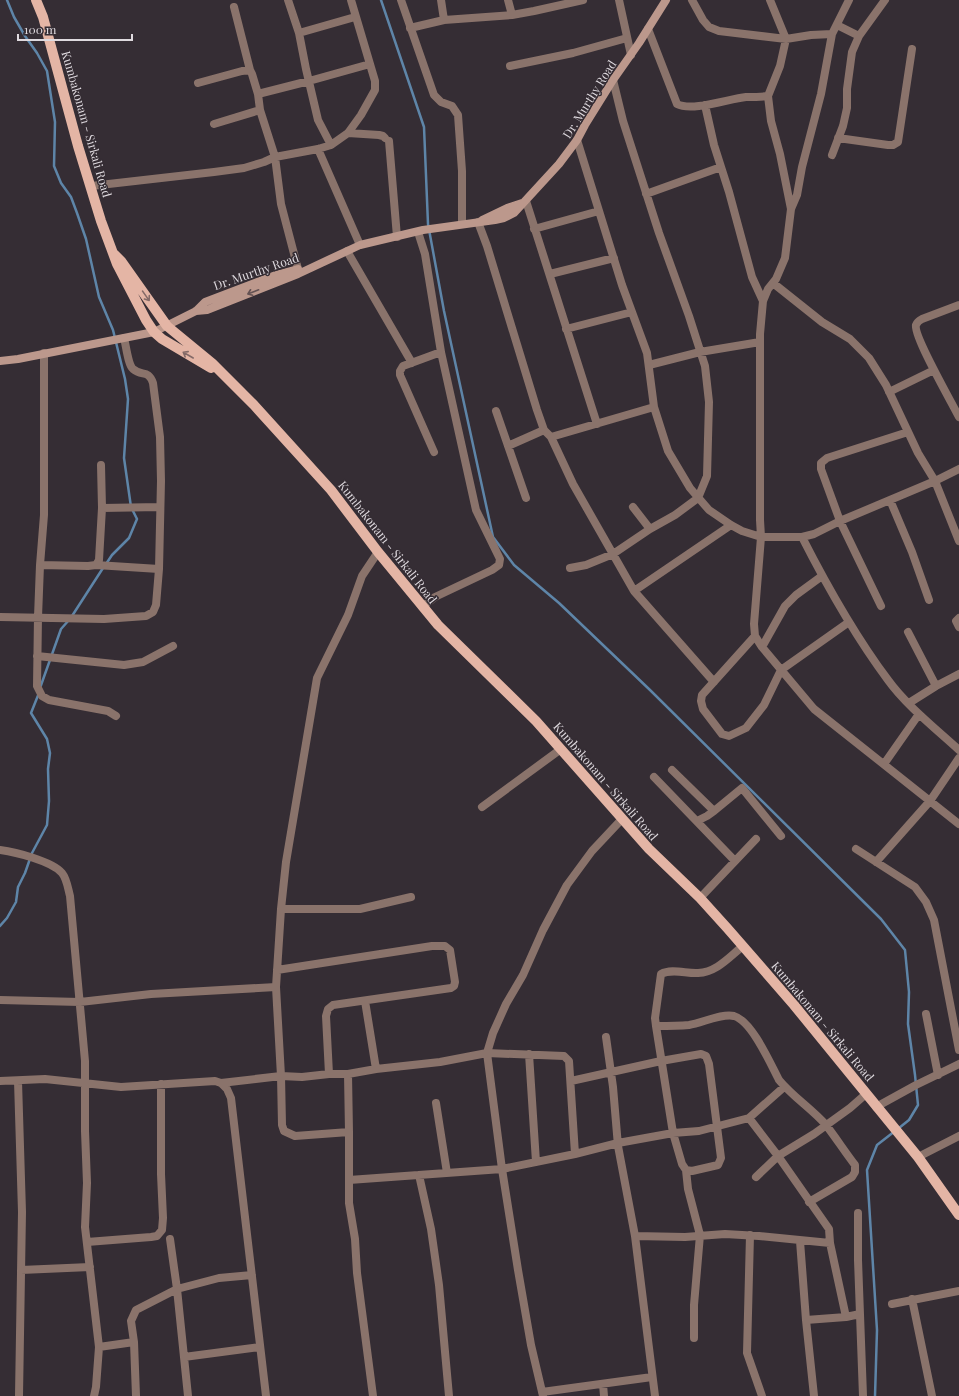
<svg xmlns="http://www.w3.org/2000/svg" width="959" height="1396" font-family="'Playfair Display',serif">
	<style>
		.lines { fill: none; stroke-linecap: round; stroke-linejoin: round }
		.stream { stroke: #5e85a8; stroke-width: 2.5 }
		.minor { stroke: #8a736b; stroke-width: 8 }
		.secondary { stroke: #bc988c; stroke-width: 8 }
		.primary { stroke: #e4b5a5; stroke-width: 10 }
		.oneway { stroke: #645253 }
		.oneway2 { stroke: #846a67 }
		.labels { text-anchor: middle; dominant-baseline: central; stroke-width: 3; stroke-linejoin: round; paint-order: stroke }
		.street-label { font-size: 12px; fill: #dfdadf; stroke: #352d34 }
	</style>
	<rect width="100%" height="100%" fill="#352d34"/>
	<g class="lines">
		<path class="stream" d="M 7,0 L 14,17 L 25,36 L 37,53 L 47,71 L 55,122 L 54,166 L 61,183 L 71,197 L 77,213 L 86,239 L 99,297 L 113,330 L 125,379 L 128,399 L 124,458 L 131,507 L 137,519 L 129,538 L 112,555 L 106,564
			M 381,0 L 424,127 L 428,224 L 444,311 L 493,537 L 514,565 L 559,603 L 650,690 L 881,919 L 905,950 L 909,992 L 908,1024 L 915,1075 L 918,1105 L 909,1120 L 899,1128
			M 72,616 L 103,568
			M 40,688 L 61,629 L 69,620
			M 0,926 L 7,918 L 16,902 L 18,887 L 25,873 L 32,853 L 47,825 L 49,801 L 48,769 L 50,753 L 47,739 L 31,713 L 39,693
			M 875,1396 L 877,1330 L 867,1170 L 877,1145 L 895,1131"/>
		<path class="minor" d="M 288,0 L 299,33 L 306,69 L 318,120 L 331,145
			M 401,0 L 434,95 L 441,102 L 452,106 L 458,115 L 462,171 L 462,224
			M 441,0 L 444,20
			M 508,0 L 512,15
			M 619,0 L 631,55
			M 692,0 L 703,20 L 709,27 L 719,31 L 786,39 L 811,35 L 832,34
			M 770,0 L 786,39 L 780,66 L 768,96 L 771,121 L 780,154 L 791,209
			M 849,0 L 832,34 L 821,94 L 802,167 L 797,195 L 791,209 L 785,258 L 776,279 L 768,289 L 763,301 L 760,334 L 760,520 L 761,537 L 754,624 L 755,636 L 762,647 L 814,709 L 959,824
			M 234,7 L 250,70
			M 837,25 L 859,36 L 885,0
			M 410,28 L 444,20 L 512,15 L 534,11 L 583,0
			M 648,29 L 677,104 C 692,112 728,99 746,97 C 753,97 761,97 768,96
			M 299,33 L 355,17
			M 510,66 L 573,53 L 627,38
			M 198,83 L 242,71 L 250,70 L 252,74 L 258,94 L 260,110 L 275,157 L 281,204 L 298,269
			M 258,94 L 309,81 L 370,64
			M 705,105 L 714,145 L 729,192 L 752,277 L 763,301
			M 214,124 L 260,110
			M 348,133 L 379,135 L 383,136 L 385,138
			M 838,138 L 888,145 L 893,145 L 898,142 L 912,49
			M 577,140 L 622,285 L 647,353 L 654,407 L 668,451 L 690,488 L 709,510 L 731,525 L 742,531 L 761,537 L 802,537 L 814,534 L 840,521 L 935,481 L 959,469
			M 389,141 L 397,237
			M 318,149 L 360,245
			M 832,155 L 843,126 L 847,108 L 847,89 L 852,52 L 859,36
			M 91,186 L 214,172 L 244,168 L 264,162 L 275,157 L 318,149 L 331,145 L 348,133 L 361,115 L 375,90 L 375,81 L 351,0
			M 646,194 L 721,167
			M 526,201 L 597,424
			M 478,222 L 487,246 L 537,410 L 544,430 L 551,437 L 573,484 L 634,591 L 714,682
			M 534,229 L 599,211
			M 418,232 L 425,254 L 441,352 L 476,510 L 500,559 L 499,565 L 492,570 L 435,597 L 422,607
			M 347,251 L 412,363
			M 550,274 L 614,258
			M 773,283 L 822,322 L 850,339 L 869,358 L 886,385 L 918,453 L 935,481 L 959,541
			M 959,305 L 922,319 C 920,320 917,322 916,325 C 913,335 952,403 959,417
			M 566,329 L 632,312
			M 44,353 L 44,515 L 40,565 L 38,617 L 37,686 L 42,696 L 49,700 L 108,711 L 116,716
			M 649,365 L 700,352 L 760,342
			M 889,392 L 934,370
			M 496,411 L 526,498
			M 551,437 L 654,407
			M 508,446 L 544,430
			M 434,452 L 400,375 L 400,371 L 403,366 L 441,352
			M 890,500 L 912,552 L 929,600
			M 633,507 L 650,529
			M 102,508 L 160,507
			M 802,537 C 827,586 855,636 888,680 C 906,705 936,729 959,750
			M 40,565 L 88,566 L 96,565 L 99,560 L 102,508 L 101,465
			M 96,565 L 159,569
			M 570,568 L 586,565 L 613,554 L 650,529 L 675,515 L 698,498 L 707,476 L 709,402 L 705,366 L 689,316 L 659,233 L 623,121 L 613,80
			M 634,591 L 731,525
			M 881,606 L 840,521 L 821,469 L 821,463 L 827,458 L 908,432
			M 0,617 L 104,619 L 146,616 L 153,612 L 156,605 L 159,569 L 161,481 L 160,437 L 153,383 C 148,369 142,377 133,369 C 128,365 126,345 124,338
			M 959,618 L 956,621 L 959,627
			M 908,632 L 936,686
			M 755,636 L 702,695 L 701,701 L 703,709 L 722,734 L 729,736 L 746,728 L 764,705 L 781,670 L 849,622
			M 762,647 L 785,606 L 796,595 L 822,576
			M 37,656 L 124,665 L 143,662 L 173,646
			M 909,703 L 936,686 L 959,674
			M 884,764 L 919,714
			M 672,770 L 714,811 L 707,816 L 697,821
			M 654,777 L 735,861
			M 482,807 L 561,749
			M 714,811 L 742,788 L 781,836
			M 856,849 L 915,887 L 926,902 L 934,920 L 959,1050
			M 0,850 C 15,852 52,861 62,873 C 67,879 68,889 70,896 L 85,1061 L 85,1131 L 87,1183 L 85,1227 L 99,1347 L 96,1387 L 94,1396
			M 876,862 L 930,801 L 959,758
			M 700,898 L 756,839
			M 281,909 L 360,909 L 411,897
			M 277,970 L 432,946 L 445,946 L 450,950 L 455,982 L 454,986 L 451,988 L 333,1005 L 328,1009 L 326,1016 L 329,1074
			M 0,1000 L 80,1002 L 151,994 L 276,987
			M 365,1001 L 376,1069
			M 926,1014 L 938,1075
			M 656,1026 C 667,1026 678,1026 689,1025 C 702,1023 722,1013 734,1016 C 752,1021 771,1065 779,1080 C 793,1097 812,1109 826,1125 C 836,1138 845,1152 855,1165 L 855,1172 L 852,1177 L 809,1202
			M 606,1037 L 613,1087 L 618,1146 L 635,1236 L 655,1396
			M 529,1054 L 536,1162
			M 348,1074 L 349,1132
			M 0,1081 L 45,1079 L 121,1087 L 215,1081 L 221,1083 L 227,1089 L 231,1098 L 266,1396
			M 18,1081 L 22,1212 L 19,1396
			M 571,1081 L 661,1061 L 701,1054 L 706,1056 L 709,1064 L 721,1158 L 718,1165 L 692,1171 L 686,1170 L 682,1164 L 673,1133 L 656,1026 L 655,1018 L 661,974 C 672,968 687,974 698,973 C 717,972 729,957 743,946
			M 221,1083 L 281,1076 L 302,1077 L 329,1074 L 348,1074 L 376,1069 L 440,1062 L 487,1053 L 564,1056 L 569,1061 L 575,1154
			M 436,1103 L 447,1173
			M 876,1107 L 916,1085 L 959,1064
			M 749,1118 L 778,1156 L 829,1229 L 830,1243 L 846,1317
			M 918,1157 L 959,1136
			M 686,1170 L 688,1189 L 700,1235 L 694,1305 L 694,1338
			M 419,1175 L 431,1229 L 439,1285 L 449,1396
			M 756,1177 L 778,1156 L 814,1134 L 850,1108 L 866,1094
			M 349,1180 L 502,1169 L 575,1154 L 618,1143 L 673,1133 L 699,1131 L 749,1118 L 784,1087
			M 858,1213 L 858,1260 L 863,1396
			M 750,1235 L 747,1353 L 762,1396
			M 635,1236 L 685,1237 L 725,1234 L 759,1236 L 830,1243
			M 170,1239 L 177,1289 L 188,1396
			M 800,1241 L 806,1320 L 814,1396
			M 87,1242 L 151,1237 L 157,1236 L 162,1230 L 163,1218 L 161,1174 L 161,1084
			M 21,1270 L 90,1267
			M 912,1299 L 932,1396
			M 892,1304 L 959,1291
			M 806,1320 L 846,1317 L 860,1314
			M 99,1347 L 134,1342
			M 184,1357 L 260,1347
			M 603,1384 L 604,1396
			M 542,1392 L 652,1377
			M 136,1396 L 134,1342 L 131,1321 L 136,1310 L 177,1289 L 219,1278 L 252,1275
			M 373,1396 L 357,1273 L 355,1239 L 349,1203 L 349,1132 L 295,1136 L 284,1131 L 282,1125 L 281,1076 L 276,987 L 281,909 L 286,862 L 317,678 L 348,615 L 362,576 L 378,552
			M 543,1396 L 531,1345 L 518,1270 L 502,1169 L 487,1053 L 493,1033 L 506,1004 L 523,975 L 543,930 L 567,885 L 592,851 L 622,819"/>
		<path class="secondary" d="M 482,220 L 507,208 L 522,203
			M 196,311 L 207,310 L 298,274 L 360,245 L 423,230 L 495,220 L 504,218 L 514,213 L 559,164 L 577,140 L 585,125 L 613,80 L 639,43 L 666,0
			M 0,361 L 18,359 L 154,332 L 196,311 L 205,302 L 276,275 L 298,269"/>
		<path class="primary" d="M 36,0 L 43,17 L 78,146 L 101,221 L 117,264 L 146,320 L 154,332 L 162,339 L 211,368
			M 114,254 L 121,261 L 167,326 L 212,363 L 254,405 L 331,490 L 378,552 L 438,625 L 536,721 L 649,849 L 700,898 L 728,929 L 794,1005 L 918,1157 L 959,1215"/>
	</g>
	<defs><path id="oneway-shaft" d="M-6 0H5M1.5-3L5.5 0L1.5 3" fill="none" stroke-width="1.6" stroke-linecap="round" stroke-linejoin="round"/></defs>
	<use class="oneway" href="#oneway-shaft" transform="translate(253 292) rotate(159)"/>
	<g class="oneway2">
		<use href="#oneway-shaft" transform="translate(146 296) rotate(55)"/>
		<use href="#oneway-shaft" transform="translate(188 355) rotate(-150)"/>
	</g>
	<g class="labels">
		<g class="street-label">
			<text transform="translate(589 99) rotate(-58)">Dr. Murthy Road</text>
			<text transform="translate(87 124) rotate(74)">Kumbakonam - Sirkali Road</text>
			<text transform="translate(256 271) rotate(-19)">Dr. Murthy Road</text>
			<text transform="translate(388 542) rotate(52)">Kumbakonam - Sirkali Road</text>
			<text transform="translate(606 781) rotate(49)">Kumbakonam - Sirkali Road</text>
			<text transform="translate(823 1021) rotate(50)">Kumbakonam - Sirkali Road</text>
		</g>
	</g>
	<path d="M18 34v6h114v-6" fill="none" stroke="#dfdadf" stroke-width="2"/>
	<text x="24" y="34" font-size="12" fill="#dfdadf" stroke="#352d34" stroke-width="3" paint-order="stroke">100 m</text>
</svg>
